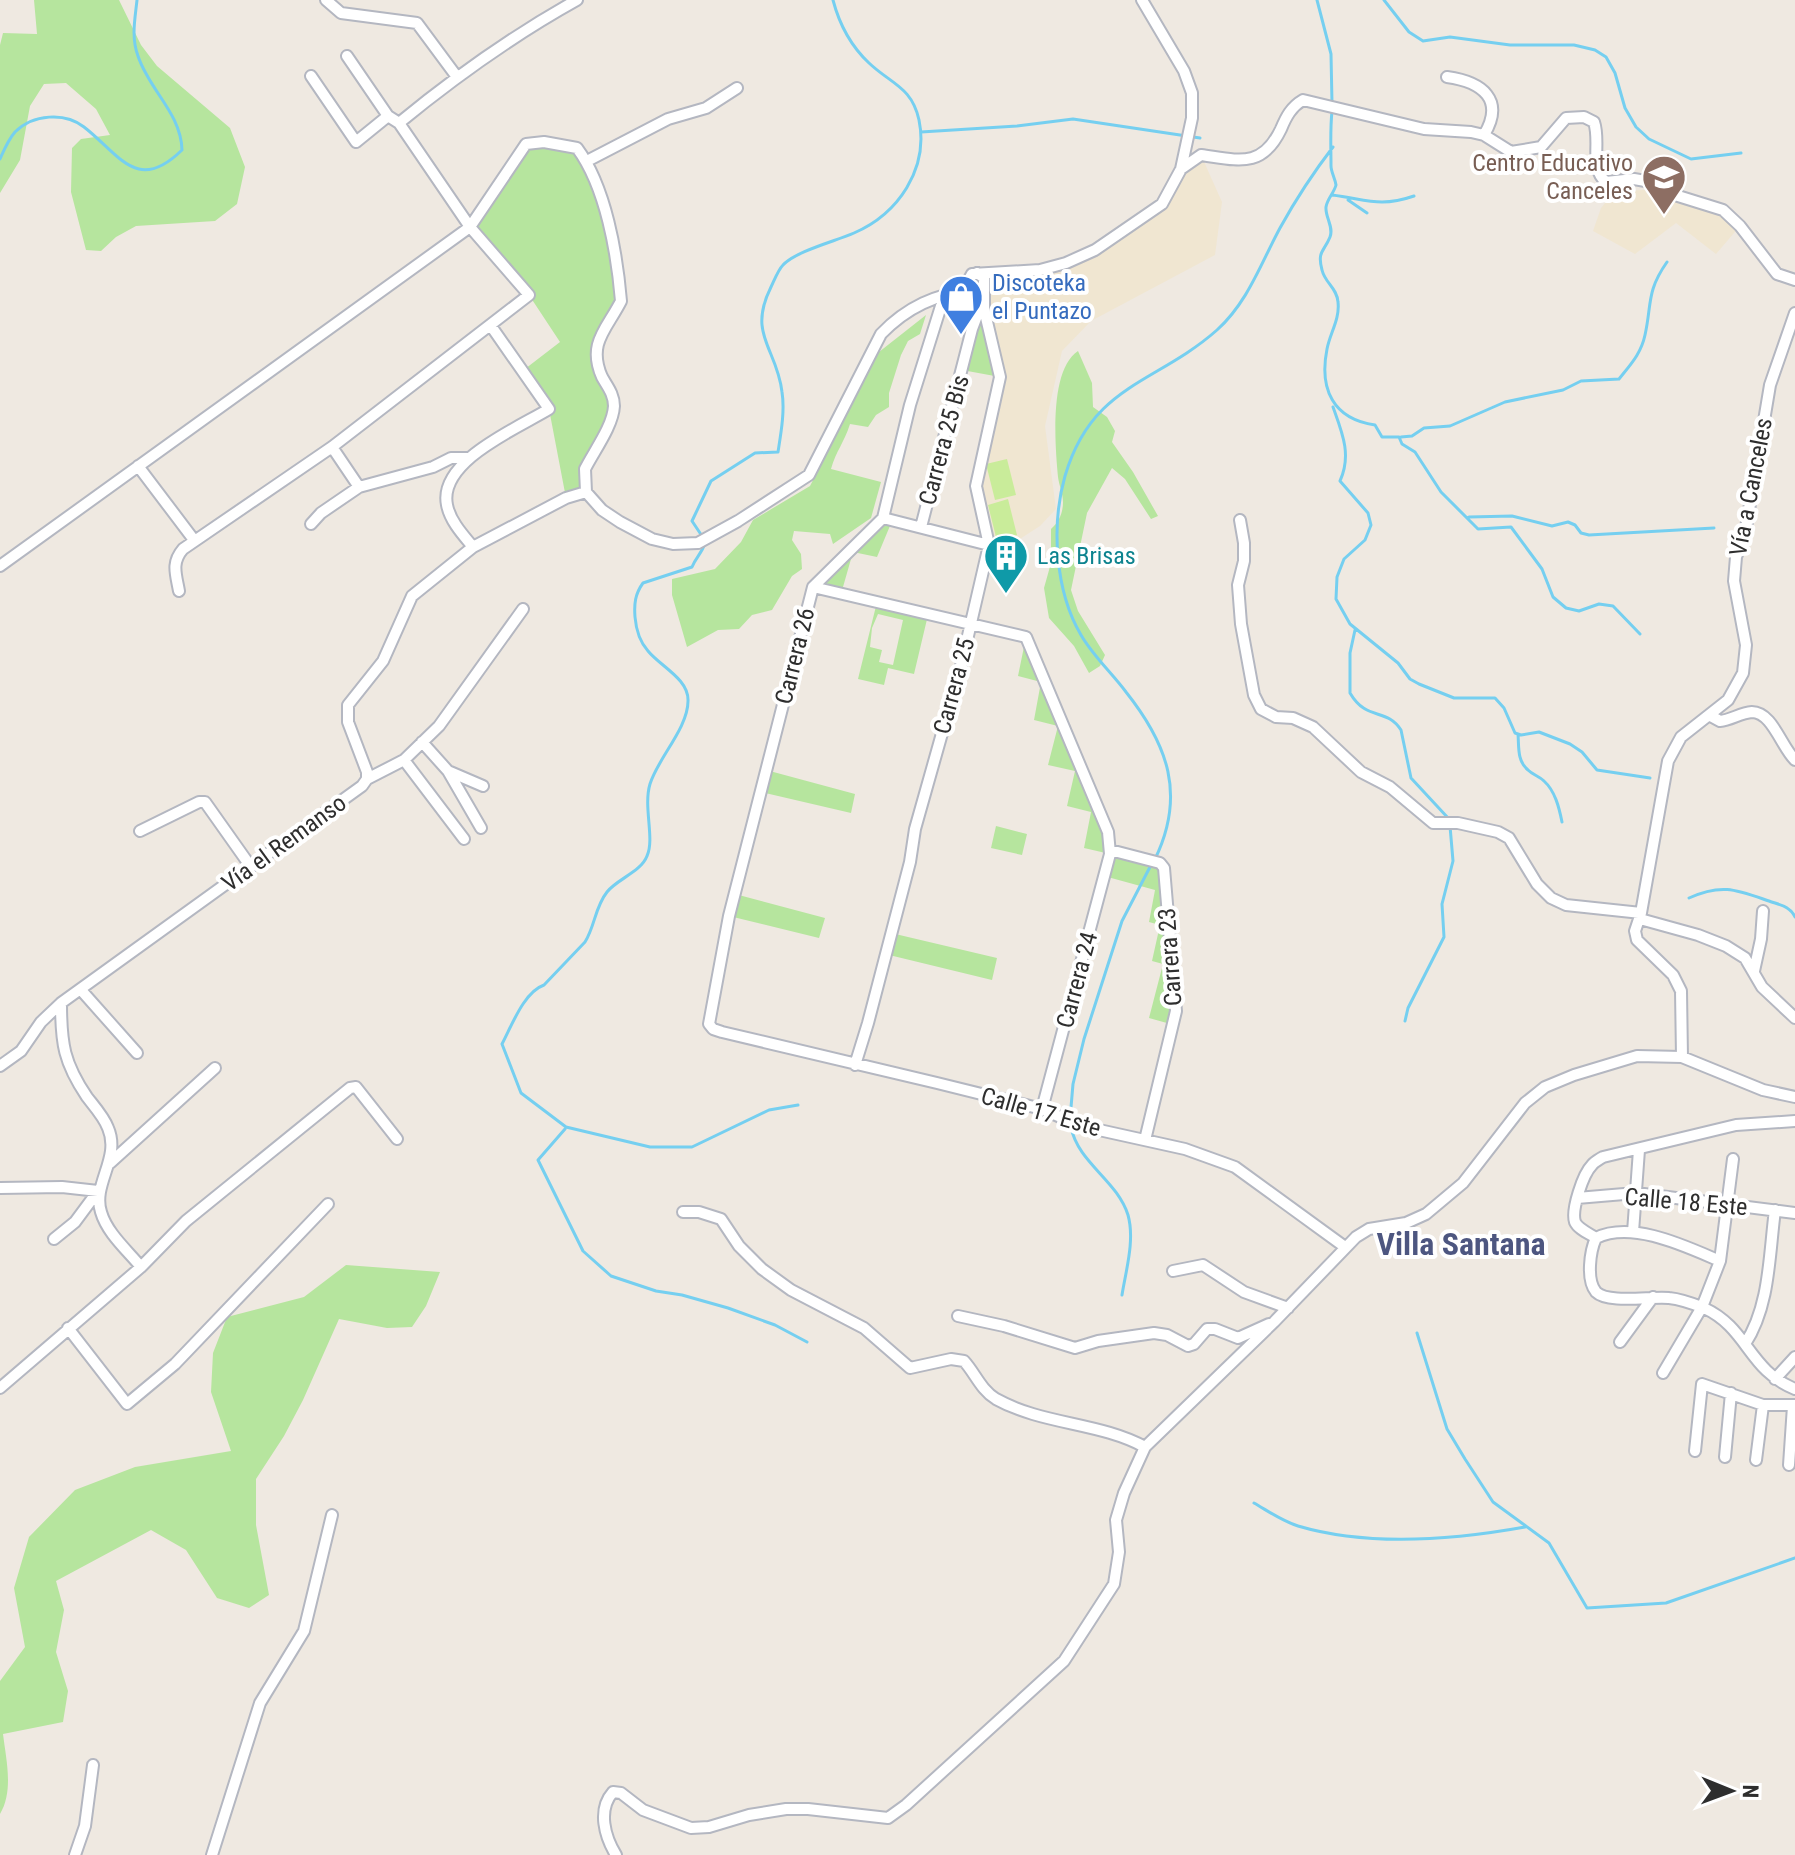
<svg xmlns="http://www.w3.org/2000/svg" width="1795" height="1855" font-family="'Roboto Condensed',sans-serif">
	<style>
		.education { fill: #f0e6d1 }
		.green { fill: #b6e59e; fill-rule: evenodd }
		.pitch { fill: #c9ec9a }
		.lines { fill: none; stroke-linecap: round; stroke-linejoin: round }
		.stream { stroke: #75cff0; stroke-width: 3 }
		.minor-casing { stroke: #b4b7c1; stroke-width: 14 }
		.minor { stroke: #fff; stroke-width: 10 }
		.labels { text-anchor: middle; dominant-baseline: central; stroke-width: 8; stroke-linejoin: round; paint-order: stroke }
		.education-label { font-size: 24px; fill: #785e54; stroke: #fff; text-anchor: end }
		.shop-label { font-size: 24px; fill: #366cbe; stroke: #fff; text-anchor: start }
		.street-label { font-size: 24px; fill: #2e2e2e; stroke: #fff }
		.culture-label { font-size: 24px; fill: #0d838f; stroke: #fff; text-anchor: start }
		.district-label { font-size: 32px; font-weight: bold; fill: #4d5680; stroke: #fff }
	</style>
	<rect width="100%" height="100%" fill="#efe9e1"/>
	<path class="education" d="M 1201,155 L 1222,202 L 1215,255 L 1091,321 L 1062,351 L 1045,426 L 1056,509 L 1040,526 L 1012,544 L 989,545 L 976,486 L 1000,377 L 984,279 L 1066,263 L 1162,204 L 1181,169 Z
		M 1665,189 L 1708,204 L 1740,226 L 1716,254 L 1676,223 L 1635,254 L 1593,231 L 1601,208 L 1610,197 L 1621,191 Z"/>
	<path class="green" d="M 34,0 L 119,0 L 141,45 L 157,66 L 230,128 L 245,167 L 237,204 L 215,221 L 136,226 L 116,237 L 101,251 L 86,250 L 71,192 L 72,148 L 81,139 L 110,135 L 96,109 L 66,83 L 44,84 L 30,106 L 20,160 L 0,193 L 0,45 L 3,33 L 37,34 Z
		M 526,144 L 577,148 L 606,215 L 621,301 L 597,351 L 614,408 L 585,469 L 586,492 L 566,498 L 549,409 L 521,372 L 560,342 L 529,295 L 470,227 Z
		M 984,309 L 1000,377 L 962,370 Z
		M 926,315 L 920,334 L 908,341 L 901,355 L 889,393 L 889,407 L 876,415 L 868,427 L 850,424 C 844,443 836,451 831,469 L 881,482 L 871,518 L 833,544 L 830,534 L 794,531 L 792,540 L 801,554 L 802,569 L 792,576 L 772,610 L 752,615 L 739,629 L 718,630 L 687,647 L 672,595 L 672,579 L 715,569 L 741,542 L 753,520 L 810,486 L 879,352 Z
		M 1078,351 L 1092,383 L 1093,407 L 1107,417 L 1115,431 L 1112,442 L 1133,472 L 1158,516 L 1151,519 L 1125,479 L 1112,468 L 1087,513 L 1071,590 L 1078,611 L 1105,655 L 1100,666 L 1089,673 L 1074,646 L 1049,618 L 1044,588 L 1051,563 L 1051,529 C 1059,522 1063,513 1063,502 C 1063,494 1059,485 1058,477 C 1055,445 1049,370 1078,351 Z
		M 879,521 L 892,521 L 877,557 L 853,552 L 841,594 L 813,587 Z
		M 877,602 L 928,615 L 914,674 L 888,668 L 884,685 L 858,679 ZM 878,614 L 903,620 L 893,665 L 879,662 L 882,650 L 870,647 L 872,628 Z
		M 1026,637 L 1110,850 L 1160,863 L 1174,1025 L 1149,1018 L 1163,964 L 1152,961 L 1160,925 L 1149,922 L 1155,890 L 1104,876 L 1110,854 L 1084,848 L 1091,812 L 1067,806 L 1075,771 L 1048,765 L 1058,726 L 1034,720 L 1041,682 L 1018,676 Z
		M 766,770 L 855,794 L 851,813 L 761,792 Z
		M 996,826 L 1027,834 L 1022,855 L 991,848 Z
		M 735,894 L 825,918 L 819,938 L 729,916 Z
		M 891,933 L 997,958 L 992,980 L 885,954 Z
		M 346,1265 L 440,1272 L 426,1306 L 412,1327 L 387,1328 L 339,1319 L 303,1400 L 284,1436 L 256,1479 L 256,1525 L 269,1595 L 249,1608 L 217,1598 L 186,1550 L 151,1530 L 56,1581 L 64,1610 L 56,1652 L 68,1691 L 63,1722 L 3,1734 C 6,1759 14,1791 0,1814 L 0,1681 L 25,1647 L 14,1588 L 29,1537 L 75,1490 L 135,1467 L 231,1451 L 211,1392 L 213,1353 L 227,1317 L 304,1297 Z"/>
	<path class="pitch" d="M 1007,459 L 1016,495 L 995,500 L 986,464 Z
		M 1008,499 L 1017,535 L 997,541 L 988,505 Z"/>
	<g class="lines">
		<path class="stream" d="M 1317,0 L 1331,54 L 1332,103
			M 1384,0 L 1409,32 L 1423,41 L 1450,37 L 1510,45 L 1574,45 L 1595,50 L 1606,57 L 1615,73 L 1625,108 L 1636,127 L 1649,139 L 1691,159 L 1741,153
			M 1332,111 C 1330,130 1331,147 1331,166 C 1331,172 1335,178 1336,185 C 1334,193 1327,199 1326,207 C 1325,217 1334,227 1330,237 C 1324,252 1317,251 1322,270 C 1325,283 1337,288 1338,302 C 1340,319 1330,333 1327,349 C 1319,389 1333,419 1375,425 L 1382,437 L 1399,437 L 1402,444 L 1415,452 L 1441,492 L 1478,529 L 1511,527 L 1542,569 L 1553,597 L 1566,608 L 1579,611 L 1599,604 L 1613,606 L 1640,634
			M 921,132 L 1017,126 L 1073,119 L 1200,138
			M 0,159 C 4,150 8,140 15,132 C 33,114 65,112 84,127 C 120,155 137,194 182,150 C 181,113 149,90 138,56 C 131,37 135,19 137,0
			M 1332,195 C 1366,199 1379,208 1414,196
			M 1348,200 L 1367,213
			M 1333,407 C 1342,432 1352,455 1340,481 L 1368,513 L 1371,525 L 1365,540 L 1344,559 L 1337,577 L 1336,599 L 1350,624 L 1398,663 L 1410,679 L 1419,684 L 1454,698 L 1495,698 L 1504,708 L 1515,733 L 1521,735 L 1539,732 L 1570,744 L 1582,752 L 1597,770 L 1650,778
			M 1401,437 L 1412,436 L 1424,428 L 1450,426 L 1505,402 L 1563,390 L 1581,381 L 1619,379 C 1630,365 1641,354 1645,335 C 1652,304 1646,292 1667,262
			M 1469,517 L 1512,516 L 1552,526 L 1568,522 L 1575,525 L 1581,533 L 1589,535 L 1714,528
			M 702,536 L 692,521 L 711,481 L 755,453 L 778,452 C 781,433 785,411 782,392 C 777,348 747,335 771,287 C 774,281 778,270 783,265 C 796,251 836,241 854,233 C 898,214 929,169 919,120 C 912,87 891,84 869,63 C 851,46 839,23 833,0
			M 705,543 C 702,553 696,557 692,567 L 643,583 C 635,594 634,604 635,617 C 636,629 640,642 648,651 C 660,666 689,679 688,701 C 688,728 658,758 650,784 C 643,807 655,839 647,856 C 641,872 617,879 607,892 C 595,907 595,926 585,942 L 544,985 C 524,992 512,1025 502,1044 L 521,1093 L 566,1127 L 650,1147 L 692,1147 L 769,1110 L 798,1105
			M 1355,630 L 1350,653 L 1350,693 C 1367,722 1386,707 1401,730 L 1411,778 L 1449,819
			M 1518,734 C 1519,747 1517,761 1528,770 C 1533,775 1539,776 1544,781 C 1555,791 1559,807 1562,822
			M 1155,859 C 1186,795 1168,745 1126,692 C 1112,673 1093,656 1081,635 C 1055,591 1051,525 1065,476 C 1092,384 1156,384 1217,330 C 1248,302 1261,263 1280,228 C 1296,199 1313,173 1333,147
			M 1689,898 C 1722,883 1737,890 1769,901 C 1780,905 1790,906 1795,917
			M 1405,1021 L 1408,1008 L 1444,937 L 1442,904 L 1453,861 L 1450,826
			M 1070,1119 L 1073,1084 L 1084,1039 L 1122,921 L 1151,865
			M 1071,1127 C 1078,1163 1117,1180 1128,1215 C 1135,1240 1126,1270 1122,1295
			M 565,1129 L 538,1160 L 583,1251 L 611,1276 L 656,1291 L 682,1295 L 728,1308 L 775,1325 L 807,1342
			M 1417,1333 L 1447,1429 L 1465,1459 L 1493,1502 L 1549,1543 L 1587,1608 L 1666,1603 L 1795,1558
			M 1254,1503 C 1268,1511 1282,1521 1298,1526 C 1369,1547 1453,1540 1525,1527"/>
		<g class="minor-casing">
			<path id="minor" d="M 326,0 L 341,13 L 417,23 L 457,77
				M 311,76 L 356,142 L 388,116
				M 1447,77 C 1483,82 1505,100 1484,135
				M 399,123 C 455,77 514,35 577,0
				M 587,161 L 668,119 L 706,108 L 737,88
				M 1181,169 L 1201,155 C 1238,160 1262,169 1281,129 C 1286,117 1291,107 1303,100 L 1424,129 L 1471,132 L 1484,135 L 1511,152 L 1541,147 L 1566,118 L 1584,117 L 1594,122 C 1601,142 1589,168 1606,182 L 1634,179 L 1651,182 L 1678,196 L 1723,210 L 1740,226 L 1777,274 L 1795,280
				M 975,291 L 969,288 L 967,283 L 972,274 L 1040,270 L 1066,263 L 1095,250 L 1162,204 L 1181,169 L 1192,118 L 1192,93 L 1184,71 L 1142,0
				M 984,309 L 952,303 L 941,306 L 910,405 L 883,518 L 813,587 L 729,916 L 709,1024 L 713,1029 L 722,1032 L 937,1083 L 1042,1109 L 1081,1126 L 1185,1149 L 1235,1167 L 1345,1247
				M 332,447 L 359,487
				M 138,466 L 194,540
				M 883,518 L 989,545
				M 1240,520 L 1244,543 L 1244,561 L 1238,585 L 1241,624 L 1254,695 L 1261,709 L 1276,717 L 1293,718 L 1313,727 L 1361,772 L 1390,787 L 1433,823 L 1458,823 L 1498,832 L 1509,838 L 1537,884 L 1551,898 L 1566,905 L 1641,913
				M 311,524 L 321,513 L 359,487 L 433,467 L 451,458 L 467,458
				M 921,527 L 972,329 L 978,313 L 984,309
				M 473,547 C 463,535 450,521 447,505 C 438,461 518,428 549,409 L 491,326
				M 0,566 L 470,227 L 526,144 L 544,142 L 577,148 C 606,187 617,254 621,301 C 607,329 587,343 602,377 C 607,386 614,394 614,406 C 613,426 594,451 585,469 L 586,492 L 602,510 L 620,522 L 652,539 L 673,544 L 698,543 L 738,521 L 809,475 L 881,334 C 907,307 936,294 972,290
				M 813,587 L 1026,637 L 1108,832 L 1110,854 L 1042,1109
				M 179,591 C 176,574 171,563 183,549 L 332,447 L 529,295 L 470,227 L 399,123 L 388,116 L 347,56
				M 1709,715 L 1720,721 C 1731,720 1740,713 1752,712 C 1772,712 1781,746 1795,760
				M 422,742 L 448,771 L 483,786
				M 404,760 L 464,839
				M 448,771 L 481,828
				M 367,779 L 404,760 L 439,726 L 523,609
				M 140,831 L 199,802 L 205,802 L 251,867
				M 1110,850 L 1160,863 L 1164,868 L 1176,1011 L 1145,1140
				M 1640,919 L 1698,935 L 1726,946 L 1745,958 L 1762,987 L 1795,1018
				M 1754,971 L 1761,939 L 1763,911
				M 81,990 L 137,1053
				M 61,1003 C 61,1044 64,1063 87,1097 C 94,1106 104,1117 108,1128 C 121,1158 92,1184 101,1212 C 107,1233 127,1250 141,1267
				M 1682,1057 L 1681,991 L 1673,975 L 1637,940 L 1635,931 L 1641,913 L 1668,761 L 1681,737 L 1728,700 L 1743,673 L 1746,645 L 1734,581 L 1736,557 L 1745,534 L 1770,385 L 1795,313
				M 855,1065 L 868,1023 L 910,862 L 915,829 L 961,666 L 989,545 L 976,486 L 1000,377 L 984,309 L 984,278 L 977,273
				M 0,1066 L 21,1051 L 41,1022 L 61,1003 L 362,786 L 367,779 L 367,772 L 348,722 L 348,705 L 383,661 L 412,596 L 473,547 L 566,498 L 586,492
				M 110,1163 L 215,1068
				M 0,1188 L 62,1187 L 98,1191 L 75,1222 L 54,1239
				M 1577,1198 L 1636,1193 L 1795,1213
				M 683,1212 L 699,1212 L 721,1219 L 739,1246 L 762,1269 L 791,1290 L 864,1328 L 910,1368 L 951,1359 L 964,1361 C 975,1373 981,1390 996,1399 C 1043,1425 1099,1422 1145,1447
				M 1633,1232 L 1639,1150
				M 1596,1238 C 1590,1234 1578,1229 1575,1222 C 1571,1210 1583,1174 1592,1165 C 1593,1163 1601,1158 1603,1157 L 1736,1125 L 1795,1121
				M 1596,1238 C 1590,1251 1586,1280 1596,1292 C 1608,1304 1652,1296 1669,1298 C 1680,1299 1694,1304 1704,1308 C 1748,1328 1748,1370 1795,1389
				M 1596,1238 C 1632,1220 1687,1247 1720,1261
				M 1173,1271 L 1203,1265 L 1244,1292 L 1288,1308
				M 958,1316 L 1004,1326 L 1075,1348 L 1098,1341 L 1154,1333 L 1167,1335 L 1188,1346 L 1194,1344 L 1207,1329 L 1215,1329 L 1238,1338 L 1269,1324
				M 68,1328 L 127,1404 L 175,1364 L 328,1204
				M 1620,1342 L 1653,1297
				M 1745,1344 C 1770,1306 1769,1255 1775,1210
				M 1663,1373 L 1702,1307 L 1720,1261 L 1733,1159
				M 1775,1379 L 1795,1357
				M 0,1388 L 141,1267 L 186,1221 L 350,1088 L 356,1087 L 397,1139
				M 1695,1451 L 1702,1384 L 1763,1405 L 1795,1405
				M 1725,1457 L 1731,1393
				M 1756,1460 L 1763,1405
				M 1789,1465 L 1793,1406
				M 75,1855 L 85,1826 L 93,1765
				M 212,1855 L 260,1703 L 304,1631 L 332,1515
				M 616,1855 C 605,1837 597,1810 613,1792 L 621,1793 L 643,1810 L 691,1828 L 709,1827 L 749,1815 L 786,1809 L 808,1809 L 888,1818 L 906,1805 L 1064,1661 L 1114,1584 L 1119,1552 L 1116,1520 L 1124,1493 L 1145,1447 L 1274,1322 L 1356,1237 L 1369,1229 L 1406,1223 L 1426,1214 L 1463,1183 L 1525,1103 L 1545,1087 L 1574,1075 L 1637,1056 L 1682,1057 L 1763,1090 L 1795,1097"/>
		</g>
		<use href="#minor" class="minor"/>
	</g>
	<defs>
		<g id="school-pin" transform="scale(2.3)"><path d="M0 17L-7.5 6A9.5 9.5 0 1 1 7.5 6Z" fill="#8d6e63" stroke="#fff"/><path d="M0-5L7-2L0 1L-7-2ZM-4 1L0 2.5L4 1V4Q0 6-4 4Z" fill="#fff"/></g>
		<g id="shop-pin" transform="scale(2.3)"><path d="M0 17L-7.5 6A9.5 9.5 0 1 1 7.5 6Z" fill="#3f7fe0" stroke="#fff"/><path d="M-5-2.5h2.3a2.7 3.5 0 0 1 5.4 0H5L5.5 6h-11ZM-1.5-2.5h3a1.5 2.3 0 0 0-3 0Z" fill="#fff"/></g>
		<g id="building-pin" transform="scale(2.3)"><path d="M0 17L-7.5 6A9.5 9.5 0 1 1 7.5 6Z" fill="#0f9aa8" stroke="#fff"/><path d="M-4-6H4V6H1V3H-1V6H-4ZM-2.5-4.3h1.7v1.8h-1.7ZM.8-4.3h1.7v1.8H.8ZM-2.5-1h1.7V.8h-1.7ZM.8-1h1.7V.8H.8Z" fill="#fff"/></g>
	</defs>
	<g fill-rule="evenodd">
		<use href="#school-pin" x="1664" y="177"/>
		<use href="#shop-pin" x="961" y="297"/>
		<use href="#building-pin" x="1006" y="556"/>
	</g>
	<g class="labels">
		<g class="education-label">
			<text x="1633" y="163">Centro Educativo<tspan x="1633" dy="28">Canceles</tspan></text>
		</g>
		<g class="shop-label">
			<text x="992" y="283">Discoteka<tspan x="992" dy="28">el Puntazo</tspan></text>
		</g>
		<g class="street-label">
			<text transform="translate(944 440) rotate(-75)">Carrera 25 Bis</text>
			<text transform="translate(1751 487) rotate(-79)">Vía a Canceles</text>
			<text transform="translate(795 656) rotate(-76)">Carrera 26</text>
			<text transform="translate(954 686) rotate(-75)">Carrera 25</text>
			<text transform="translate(284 843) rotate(-36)">Vía el Remanso</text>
			<text transform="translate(1170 957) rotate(-94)">Carrera 23</text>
			<text transform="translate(1077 980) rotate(-75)">Carrera 24</text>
			<text transform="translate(1041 1112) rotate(16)">Calle 17 Este</text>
			<text transform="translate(1686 1202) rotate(5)">Calle 18 Este</text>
		</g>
		<g class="culture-label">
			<text x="1037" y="556">Las Brisas</text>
		</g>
		<g class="district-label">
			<text x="1461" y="1244">Villa Santana</text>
		</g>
	</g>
	<g transform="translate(1731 1791) rotate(91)" stroke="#ffffff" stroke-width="6" paint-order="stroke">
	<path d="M0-6L14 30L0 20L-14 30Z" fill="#2e2e2e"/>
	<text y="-12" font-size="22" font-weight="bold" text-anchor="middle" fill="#2e2e2e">N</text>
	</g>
</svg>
